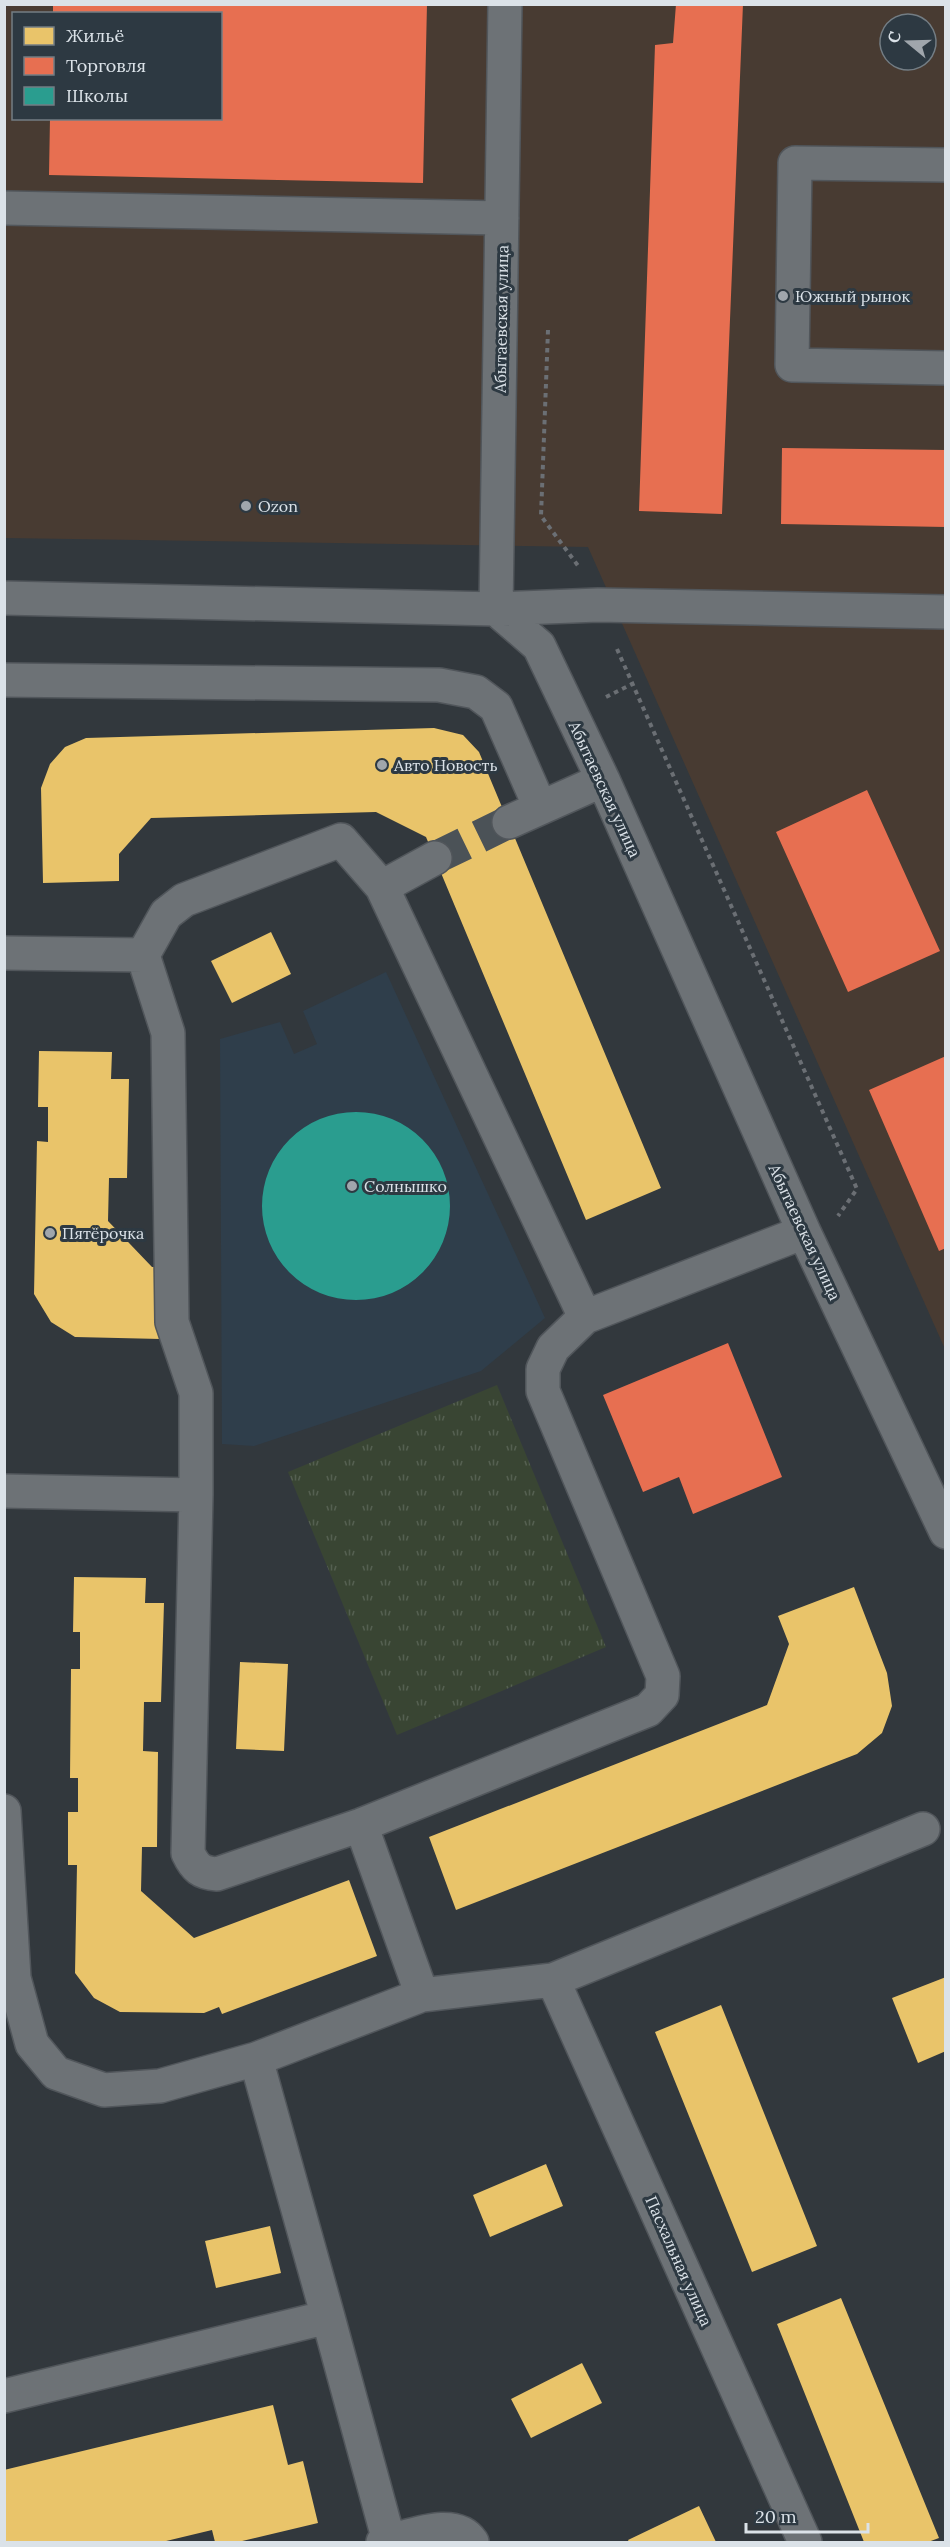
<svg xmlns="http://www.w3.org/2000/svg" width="950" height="2547" font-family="Lora,serif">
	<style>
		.commercial { fill: #483b32; fill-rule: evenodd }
		.built { fill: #2f3e4b }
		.park { fill: url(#park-tufts) }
		.homes { fill: #e9c46a }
		.shops { fill: #e76f51 }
		.schools { fill: #2a9d8f }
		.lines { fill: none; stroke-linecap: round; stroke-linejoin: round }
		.minor-tunnel { stroke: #4b5257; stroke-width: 33; stroke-dasharray: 33 16; stroke-linecap: butt }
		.minor-casing { stroke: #51565b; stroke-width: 36 }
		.path { stroke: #6b6f74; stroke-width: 4; stroke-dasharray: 4.5 4.5; stroke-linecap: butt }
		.minor { stroke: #6d7276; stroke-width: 33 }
		.poi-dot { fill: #a0a6ac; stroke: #2d3942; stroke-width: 2 }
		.labels { text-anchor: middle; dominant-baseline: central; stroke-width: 6; stroke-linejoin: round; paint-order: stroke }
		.poi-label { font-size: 16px; fill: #dbe2e8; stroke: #2d3942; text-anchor: start }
		.street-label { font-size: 16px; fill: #dbe2e8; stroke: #2d3942 }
	</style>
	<defs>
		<pattern id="park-tufts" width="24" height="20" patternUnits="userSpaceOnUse" patternTransform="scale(1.5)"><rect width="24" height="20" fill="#394533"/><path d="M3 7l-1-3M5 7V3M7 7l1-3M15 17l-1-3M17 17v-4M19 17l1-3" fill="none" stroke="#556051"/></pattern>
	</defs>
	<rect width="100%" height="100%" fill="#32383d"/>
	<path class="commercial" d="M 5,5 L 945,5 L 945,1349 L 588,547 L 5,538 ZM 14,14 L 220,14 L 220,118 L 14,118 ZM 890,24 L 926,24 L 926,60 L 890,60 Z"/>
	<path class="built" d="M 386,972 L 545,1318 L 481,1371 L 254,1446 L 222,1444 L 220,1039 L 280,1022 L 294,1054 L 317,1044 L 303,1011 Z"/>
	<path class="park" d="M 497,1385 L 606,1647 L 397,1735 L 288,1472 Z"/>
	<path class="homes" d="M 434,728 L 463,735 L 479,752 L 661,1188 L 586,1220 L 426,837 L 376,812 L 151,818 L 119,854 L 119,881 L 43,883 L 41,788 L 50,764 L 65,747 L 86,738 Z
		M 271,932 L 291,974 L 232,1003 L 211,961 Z
		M 39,1051 L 112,1052 L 111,1079 L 129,1079 L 127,1178 L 109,1178 L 108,1221 L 152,1267 L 162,1267 L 161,1339 L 75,1337 L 51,1322 L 34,1294 L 37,1141 L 48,1142 L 48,1107 L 38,1107 Z
		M 74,1577 L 146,1578 L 145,1603 L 164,1603 L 161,1702 L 144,1702 L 143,1751 L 158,1752 L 157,1847 L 142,1847 L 141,1891 L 194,1938 L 349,1880 L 377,1956 L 222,2014 L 219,2007 L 204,2013 L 120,2012 L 94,1998 L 75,1973 L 77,1865 L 68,1865 L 68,1812 L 78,1812 L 78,1778 L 70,1778 L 71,1669 L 80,1669 L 80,1632 L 73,1632 Z
		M 854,1587 L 887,1673 L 892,1706 L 882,1733 L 857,1754 L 456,1910 L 429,1837 L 767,1705 L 789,1644 L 778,1616 Z
		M 240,1662 L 288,1664 L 284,1751 L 236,1749 Z
		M 946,1977 L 946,2051 L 918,2063 L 892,1998 Z
		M 721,2005 L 817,2246 L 752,2272 L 655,2032 Z
		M 546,2164 L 563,2206 L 490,2237 L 473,2195 Z
		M 270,2226 L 281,2273 L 216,2288 L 205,2241 Z
		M 841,2298 L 939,2538 L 928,2542 L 864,2542 L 777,2324 Z
		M 582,2363 L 602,2403 L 531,2438 L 511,2399 Z
		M 273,2405 L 288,2465 L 303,2461 L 318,2523 L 238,2542 L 215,2542 L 212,2530 L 162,2542 L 4,2542 L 4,2470 Z
		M 699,2506 L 716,2542 L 629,2542 L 628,2540 Z"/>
	<path class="shops" d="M 53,4 L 427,4 L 423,183 L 49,175 L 50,118 L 220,118 L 220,14 L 53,14 Z
		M 676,4 L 743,4 L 722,514 L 639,511 L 655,45 L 673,43 Z
		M 782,448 L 946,450 L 946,527 L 781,524 Z
		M 867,790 L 940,951 L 848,992 L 776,832 Z
		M 946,1056 L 946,1248 L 939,1251 L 869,1090 Z
		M 728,1343 L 782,1477 L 693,1514 L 679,1477 L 643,1492 L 603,1395 Z"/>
	<path class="schools" d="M262 1206a94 94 0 1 1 188 0a94 94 0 1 1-188 0Z"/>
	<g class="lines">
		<path class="minor-tunnel" d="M 435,858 L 509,822"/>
		<g class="minor-casing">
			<path id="minor" d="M 505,4 L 496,609 L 539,646 L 603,780 L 804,1232 L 946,1532
				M 946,165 L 795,163 L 792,365 L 946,368
				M 4,208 L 502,218
				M 4,598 L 496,609 L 598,605 L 946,612
				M 4,680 L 439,685 L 476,692 L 496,707 L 540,807
				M 509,822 L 603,780
				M 382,887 L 435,858
				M 4,953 L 143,955
				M 4,1491 L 196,1495 L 188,1853 C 195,1868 201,1873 217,1874 L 361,1825 L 648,1710 L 662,1695 L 663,1676 L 543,1391 L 543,1369 L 553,1348 L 585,1317 L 804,1232
				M 196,1495 L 196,1393 L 172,1322 L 168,1033 L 143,955 L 166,914 L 184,900 L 341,840 L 382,887 L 585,1317
				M 4,1811 L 14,1978 L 32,2044 L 56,2073 L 104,2090 L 160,2086 L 256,2059 L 422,1995 L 553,1980 L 923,1829
				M 361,1825 L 422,1995
				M 553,1980 L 805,2542
				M 256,2059 L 328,2317
				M 4,2396 L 328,2317 L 389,2541 L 383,2542
				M 389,2541 C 412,2536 455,2517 472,2542"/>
		</g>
		<path class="path" d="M 548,330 L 541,516 L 579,567
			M 617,649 L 857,1189 L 838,1216
			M 606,697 L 632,684"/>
		<use href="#minor" class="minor"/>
	</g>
	<g class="poi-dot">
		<circle cx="783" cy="296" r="6"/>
		<circle cx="246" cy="506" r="6"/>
		<circle cx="382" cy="765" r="6"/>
		<circle cx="352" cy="1186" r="6"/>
		<circle cx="50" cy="1233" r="6"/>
	</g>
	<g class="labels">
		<g class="poi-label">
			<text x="795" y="296">Южный рынок</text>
			<text x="258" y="506">Ozon</text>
			<text x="394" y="765">Авто Новость</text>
			<text x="364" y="1186">Солнышко</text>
			<text x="62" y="1233">Пятёрочка</text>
		</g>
		<g class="street-label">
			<text transform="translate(501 319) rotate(-89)">Абытаевская улица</text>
			<text transform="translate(605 789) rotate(65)">Абытаевская улица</text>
			<text transform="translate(805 1232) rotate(65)">Абытаевская улица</text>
			<text transform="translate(679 2261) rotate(66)">Пасхальная улица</text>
		</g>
	</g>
	<rect width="950" height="2547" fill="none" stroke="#dbe2e8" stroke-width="12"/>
	<rect x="12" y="12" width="210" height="108" fill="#2d3942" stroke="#737d84" stroke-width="1.5"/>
	<rect x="24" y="27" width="30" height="18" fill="#e9c46a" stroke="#737d84" stroke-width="1.5"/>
	<text x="66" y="42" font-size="18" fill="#dbe2e8">Жильё</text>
	<rect x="24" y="57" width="30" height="18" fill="#e76f51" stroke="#737d84" stroke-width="1.5"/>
	<text x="66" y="72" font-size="18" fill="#dbe2e8">Торговля</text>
	<rect x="24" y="87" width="30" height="18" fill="#2a9d8f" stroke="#737d84" stroke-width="1.5"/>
	<text x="66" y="102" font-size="18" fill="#dbe2e8">Школы</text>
	<g transform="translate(908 42) rotate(289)"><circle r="28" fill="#2d3942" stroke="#737d84" stroke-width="1.5"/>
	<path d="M0-4.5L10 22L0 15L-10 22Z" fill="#a0a6ac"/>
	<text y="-9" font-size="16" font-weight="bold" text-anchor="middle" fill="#dbe2e8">С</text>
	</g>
	<path d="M746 2523v9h122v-9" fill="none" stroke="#dbe2e8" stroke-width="3"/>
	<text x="755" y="2523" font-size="18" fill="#dbe2e8" stroke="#2d3942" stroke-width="4.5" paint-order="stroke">20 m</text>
</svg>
